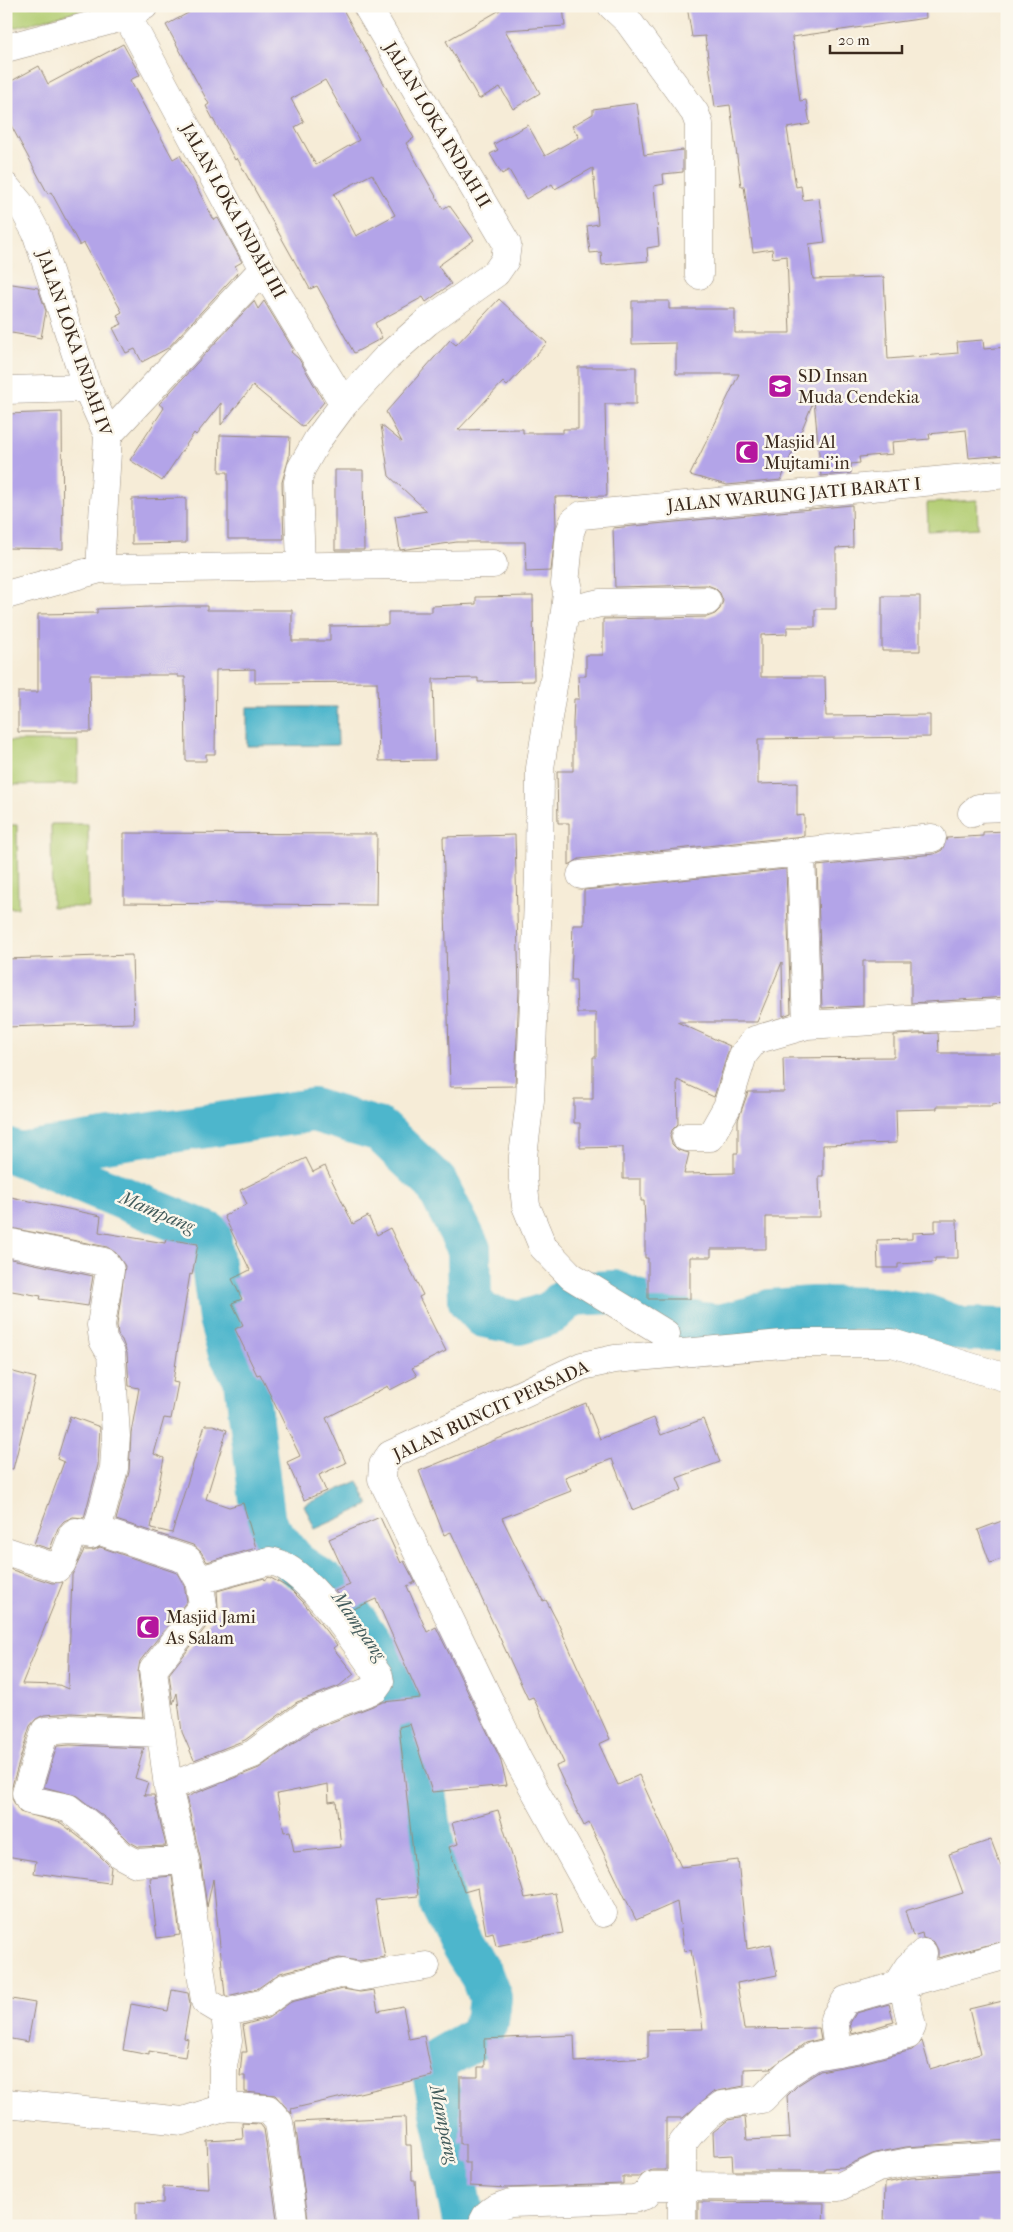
<svg xmlns="http://www.w3.org/2000/svg" width="1013" height="2232" font-family="'IM FELL French Canon',serif">
	<style>
		.green { fill: #b3cd73; stroke: #777c48 }
		.water { fill: #4eb6cc; stroke: #447075 }
		.lines { fill: none; stroke-linecap: round; stroke-linejoin: round }
		.river { stroke: #4eb6cc; stroke-width: 44 }
		.building { fill: #b3a4e8; fill-rule: evenodd }
		.minor-casing { stroke: #988b7a; stroke-width: 29 }
		.minor { stroke: #fff; stroke-width: 28 }
		.labels { text-anchor: middle; dominant-baseline: central; stroke-width: 5; stroke-linejoin: round; paint-order: stroke }
		.street-label { font-size: 18px; fill: #3b2a1e; stroke: #fbf7ec }
		.poi-label { font-size: 18px; fill: #3b2a1e; stroke: #fbf7ec; text-anchor: start }
		.water-label { font-size: 19px; font-style: italic; fill: #425b5b; stroke: #fbf7ec }
	</style>
	<rect width="100%" height="100%" fill="#fbf7ec"/>
	<filter id="ink" filterUnits="userSpaceOnUse"><feTurbulence type="fractalNoise" baseFrequency=".02" numOctaves="2"/><feDisplacementMap in="SourceGraphic" scale="10" xChannelSelector="R" yChannelSelector="G"/><feConvolveMatrix kernelMatrix="1 2 1 2 8 2 1 2 1" color-interpolation-filters="sRGB"/></filter>
	<filter id="wash" filterUnits="userSpaceOnUse"><feTurbulence type="fractalNoise" baseFrequency=".0096" numOctaves="4" result="noise"/><feDisplacementMap in="SourceGraphic" scale="20" xChannelSelector="R" yChannelSelector="G"/><feGaussianBlur stdDeviation="1.12" result="paint"/><feColorMatrix in="noise" values="0 0 0 0 0 0 0 0 0 0 0 0 0 0 0 0 0 1.4 0 .05"/><feComposite in="paint" operator="in"/></filter>
	<g filter="url(#wash)">
		<rect width="100%" height="100%" fill="#f6ecd7"/>
		<path class="green" d="M 6,6 L 96,6 L 6,30 Z
			M 977,500 L 978,528 L 928,531 L 927,503 Z
			M 6,741 L 78,741 L 78,784 L 6,785 Z
			M 51,824 L 88,824 L 89,907 L 52,907 Z
			M 6,825 L 17,825 L 18,908 L 6,908 Z"/>
		<path class="water" d="M 247,707 L 337,707 L 338,745 L 247,746 Z
			M 358,1481 L 369,1505 L 315,1529 L 304,1505 Z"/>
		<g class="lines">
			<path class="river" d="M 6,1149 L 209,1234 L 220,1318 L 229,1350 L 246,1381 L 264,1524 L 296,1564 L 332,1588 L 391,1673 L 413,1724 L 442,1905 L 463,1947 L 482,1977 L 490,1998 L 487,2021 L 478,2037 L 440,2059 L 433,2068 L 465,2226
				M 18,1154 L 313,1110 L 380,1130 L 436,1183 L 469,1249 L 470,1301 L 484,1316 L 519,1323 L 551,1313 L 572,1294 L 614,1292 L 686,1322 L 720,1326 L 753,1318 L 770,1311 L 813,1308 L 881,1309 L 926,1316 L 961,1329 L 1007,1330"/>
		</g>
		<g id="blocks">
			<path class="building" d="M 201,6 L 341,6 L 414,138 L 406,143 L 443,209 L 449,205 L 474,240 L 438,266 L 451,284 L 426,302 L 423,297 L 375,323 L 382,338 L 354,353 L 317,286 L 310,289 L 237,158 L 235,160 L 206,106 L 209,104 L 166,25 ZM 325,80 L 359,140 L 316,165 L 295,127 L 304,122 L 291,99 ZM 372,174 L 395,215 L 356,236 L 334,194 Z
				M 507,6 L 563,6 L 565,26 L 505,30 L 540,93 L 513,109 L 500,87 L 479,99 L 446,41 Z
				M 687,6 L 925,6 L 926,18 L 792,37 L 800,101 L 806,100 L 810,124 L 787,128 L 796,187 L 801,186 L 803,200 L 819,198 L 825,242 L 809,244 L 813,279 L 884,277 L 888,359 L 958,353 L 957,342 L 983,340 L 984,349 L 1007,347 L 1007,422 L 1004,422 L 1007,455 L 969,458 L 966,430 L 929,434 L 930,439 L 892,442 L 893,454 L 859,457 L 860,463 L 851,464 L 851,473 L 821,476 L 814,400 L 781,480 L 727,485 L 690,475 L 739,374 L 676,374 L 676,343 L 632,344 L 632,301 L 669,301 L 669,309 L 735,309 L 735,333 L 790,333 L 787,256 L 773,258 L 772,249 L 753,252 L 744,186 L 741,186 L 730,105 L 715,107 L 705,36 L 692,37 Z
				M 123,44 L 140,75 L 130,80 L 173,159 L 180,155 L 214,220 L 218,218 L 242,262 L 235,266 L 238,272 L 168,348 L 142,362 L 135,349 L 126,353 L 113,328 L 122,324 L 117,315 L 122,312 L 84,243 L 80,246 L 51,192 L 48,194 L 6,116 L 6,84 L 39,66 L 48,84 Z
				M 637,103 L 644,155 L 683,150 L 683,172 L 663,174 L 664,184 L 654,186 L 659,246 L 647,248 L 648,261 L 602,265 L 601,252 L 590,253 L 587,226 L 598,224 L 593,168 L 555,189 L 552,184 L 526,199 L 509,170 L 502,174 L 490,154 L 498,150 L 494,144 L 528,125 L 545,156 L 579,137 L 572,126 L 593,114 L 593,109 Z
				M 6,283 L 38,288 L 46,311 L 41,338 L 6,332 Z
				M 499,299 L 547,343 L 507,386 L 503,382 L 458,430 L 523,429 L 523,433 L 563,433 L 563,429 L 578,429 L 578,367 L 636,367 L 636,404 L 605,404 L 607,496 L 555,497 L 556,525 L 551,571 L 526,572 L 525,542 L 457,542 L 400,550 L 395,516 L 427,511 L 389,476 L 381,425 L 402,442 L 386,412 L 450,340 L 456,345 Z
				M 254,301 L 258,309 L 264,301 L 293,349 L 291,352 L 299,359 L 324,402 L 303,427 L 253,386 L 221,425 L 221,403 L 196,435 L 194,433 L 162,481 L 130,460 L 164,408 L 159,404 Z
				M 62,412 L 63,549 L 6,548 L 6,414 Z
				M 220,435 L 290,437 L 289,458 L 282,482 L 284,539 L 228,539 L 228,472 L 219,472 Z
				M 335,470 L 363,470 L 364,550 L 335,550 Z
				M 186,498 L 186,543 L 132,544 L 132,499 Z
				M 852,505 L 853,547 L 836,548 L 836,609 L 815,609 L 815,627 L 787,627 L 787,634 L 761,635 L 761,677 L 825,677 L 826,716 L 930,715 L 930,737 L 758,739 L 758,784 L 797,783 L 797,816 L 804,815 L 804,836 L 579,859 L 569,865 L 569,823 L 558,823 L 557,771 L 573,771 L 573,723 L 574,699 L 579,699 L 578,676 L 586,676 L 586,655 L 603,655 L 603,619 L 707,617 L 715,614 L 720,609 L 723,601 L 720,593 L 715,588 L 707,585 L 615,587 L 613,528 Z
				M 533,596 L 534,681 L 478,682 L 478,678 L 433,679 L 435,760 L 379,761 L 377,682 L 255,683 L 255,669 L 216,670 L 215,754 L 206,754 L 206,761 L 186,761 L 185,677 L 178,677 L 178,675 L 90,675 L 91,732 L 18,732 L 18,692 L 38,692 L 38,614 L 97,613 L 97,609 L 178,606 L 207,606 L 207,610 L 292,610 L 292,641 L 330,641 L 330,626 L 388,625 L 388,612 L 432,612 L 432,606 L 476,604 L 476,597 Z
				M 882,596 L 920,596 L 920,651 L 882,651 Z
				M 1007,831 L 1007,997 L 911,1003 L 911,961 L 863,961 L 863,1006 L 822,1008 L 817,866 L 934,854 L 942,850 L 947,838 L 983,836 L 983,832 Z
				M 124,833 L 377,834 L 376,905 L 124,903 Z
				M 515,835 L 519,991 L 515,1086 L 450,1087 L 443,837 Z
				M 786,869 L 791,1013 L 783,1016 L 782,962 L 757,1022 L 677,1022 L 730,1046 L 714,1097 L 677,1080 L 678,1124 L 672,1130 L 670,1137 L 672,1144 L 678,1150 L 689,1153 L 684,1174 L 734,1173 L 734,1153 L 738,1153 L 738,1120 L 748,1092 L 784,1092 L 783,1058 L 894,1057 L 894,1035 L 938,1033 L 939,1053 L 1007,1053 L 1007,1103 L 992,1104 L 992,1106 L 937,1106 L 937,1109 L 896,1110 L 897,1143 L 823,1145 L 823,1176 L 819,1176 L 820,1217 L 766,1217 L 766,1249 L 711,1249 L 711,1257 L 690,1257 L 690,1299 L 648,1299 L 648,1258 L 645,1258 L 645,1222 L 644,1201 L 641,1201 L 641,1179 L 623,1179 L 623,1147 L 580,1148 L 580,1123 L 574,1123 L 574,1099 L 593,1099 L 593,1057 L 596,1057 L 596,1013 L 577,1013 L 576,980 L 571,980 L 573,925 L 584,925 L 584,890 Z
				M 132,955 L 134,1023 L 6,1027 L 6,959 Z
				M 306,1158 L 313,1172 L 325,1166 L 353,1224 L 368,1216 L 377,1235 L 390,1228 L 423,1295 L 419,1297 L 446,1351 L 412,1368 L 417,1376 L 390,1390 L 388,1386 L 326,1418 L 346,1463 L 319,1475 L 326,1491 L 304,1500 L 287,1462 L 300,1456 L 260,1374 L 257,1375 L 235,1329 L 243,1325 L 232,1303 L 242,1299 L 232,1279 L 250,1270 L 224,1216 L 247,1204 L 240,1190 Z
				M 6,1196 L 101,1216 L 99,1232 L 165,1243 L 166,1239 L 198,1244 L 192,1275 L 190,1274 L 178,1347 L 173,1382 L 178,1383 L 171,1419 L 164,1418 L 154,1454 L 164,1458 L 151,1528 L 172,1533 L 205,1425 L 213,1425 L 227,1430 L 206,1499 L 229,1507 L 243,1503 L 256,1548 L 207,1562 L 201,1552 L 193,1545 L 116,1520 L 129,1472 L 131,1433 L 139,1388 L 129,1386 L 127,1353 L 122,1340 L 118,1335 L 117,1325 L 125,1266 L 116,1253 L 107,1247 L 6,1227 Z
				M 935,1220 L 957,1220 L 958,1258 L 935,1258 L 935,1262 L 898,1264 L 898,1268 L 878,1268 L 877,1240 L 912,1239 L 912,1233 L 935,1232 Z
				M 6,1258 L 93,1276 L 88,1306 L 40,1299 L 41,1296 L 6,1290 Z
				M 6,1370 L 36,1378 L 13,1469 L 6,1468 Z
				M 586,1403 L 600,1439 L 654,1418 L 661,1435 L 703,1419 L 720,1462 L 677,1478 L 682,1490 L 632,1510 L 612,1459 L 565,1477 L 571,1491 L 502,1518 L 543,1601 L 546,1600 L 557,1621 L 610,1739 L 599,1744 L 618,1785 L 639,1775 L 681,1867 L 738,1860 L 747,1949 L 771,1944 L 777,1975 L 737,1983 L 744,2029 L 819,2028 L 821,2039 L 805,2043 L 771,2068 L 744,2069 L 744,2086 L 713,2092 L 683,2118 L 666,2118 L 666,2170 L 652,2170 L 639,2177 L 623,2177 L 623,2184 L 507,2188 L 470,2186 L 470,2163 L 465,2163 L 465,2144 L 460,2144 L 460,2077 L 478,2077 L 478,2067 L 485,2067 L 484,2039 L 574,2035 L 575,2062 L 648,2058 L 648,2030 L 703,2029 L 691,1950 L 684,1951 L 677,1902 L 636,1920 L 589,1823 L 584,1826 L 556,1766 L 564,1763 L 533,1697 L 528,1699 L 451,1532 L 444,1535 L 419,1471 Z
				M 70,1416 L 100,1427 L 98,1465 L 84,1518 L 73,1517 L 64,1521 L 58,1528 L 50,1549 L 34,1544 L 64,1462 L 57,1459 Z
				M 380,1517 L 401,1563 L 404,1561 L 415,1582 L 407,1586 L 427,1632 L 436,1627 L 500,1758 L 507,1785 L 432,1792 L 410,1724 L 399,1727 L 418,1896 L 375,1900 L 385,1957 L 359,1961 L 339,1958 L 280,1973 L 257,1989 L 227,1996 L 225,1995 L 213,1879 L 207,1907 L 200,1857 L 186,1797 L 259,1768 L 314,1729 L 383,1702 L 420,1698 L 376,1599 L 351,1610 L 335,1591 L 350,1585 L 329,1539 ZM 328,1784 L 329,1802 L 336,1801 L 341,1847 L 294,1852 L 290,1831 L 284,1832 L 277,1794 Z
				M 1007,1519 L 1007,1557 L 990,1563 L 978,1530 Z
				M 100,1547 L 177,1573 L 184,1585 L 187,1601 L 140,1661 L 138,1672 L 143,1717 L 71,1713 L 44,1715 L 36,1719 L 30,1726 L 11,1789 L 12,1799 L 20,1812 L 61,1823 L 88,1844 L 111,1867 L 109,1883 L 34,1873 L 36,1861 L 6,1856 L 6,1568 L 52,1583 L 63,1582 L 22,1684 L 59,1685 L 68,1689 L 72,1575 L 84,1550 L 94,1550 Z
				M 269,1577 L 289,1588 L 303,1602 L 337,1645 L 333,1648 L 354,1674 L 339,1686 L 297,1702 L 245,1740 L 194,1760 L 182,1732 L 177,1693 L 173,1704 L 169,1674 L 216,1614 L 218,1608 L 217,1591 L 264,1578 L 265,1580 Z
				M 70,1745 L 144,1748 L 135,1778 L 148,1782 L 144,1795 L 154,1795 L 166,1846 L 139,1847 L 130,1842 L 108,1820 L 77,1796 L 44,1787 L 57,1746 Z
				M 498,1810 L 525,1898 L 555,1893 L 563,1933 L 496,1946 L 493,1932 L 486,1934 L 478,1888 L 464,1892 L 449,1847 L 458,1844 L 452,1823 Z
				M 991,1840 L 1007,1882 L 1007,1940 L 938,1958 L 938,1950 L 934,1942 L 923,1938 L 922,1933 L 913,1936 L 905,1911 L 963,1893 L 949,1854 Z
				M 172,1876 L 180,1935 L 157,1938 L 150,1878 Z
				M 343,1989 L 360,1992 L 374,1990 L 378,2011 L 403,2006 L 409,2039 L 424,2036 L 432,2076 L 291,2109 L 292,2114 L 275,2095 L 245,2092 L 245,2076 L 240,2076 L 242,2052 L 247,2052 L 243,2025 L 268,2018 L 291,2002 Z
				M 172,1990 L 188,1993 L 190,2004 L 184,2038 L 188,2039 L 185,2057 L 149,2051 L 149,2055 L 123,2050 L 131,2004 L 168,2011 Z
				M 6,1998 L 35,2003 L 28,2042 L 6,2038 Z
				M 1007,2000 L 1007,2140 L 906,2147 L 875,2153 L 844,2167 L 825,2168 L 825,2171 L 733,2171 L 732,2155 L 714,2156 L 713,2132 L 728,2120 L 745,2117 L 747,2140 L 790,2138 L 787,2096 L 798,2085 L 820,2071 L 859,2064 L 912,2050 L 922,2041 L 930,2069 L 980,2054 L 969,2009 Z
				M 889,2004 L 894,2022 L 852,2034 L 850,2023 L 856,2013 Z
				M 405,2117 L 406,2145 L 411,2145 L 412,2180 L 415,2180 L 418,2226 L 309,2226 L 295,2122 Z
				M 242,2123 L 260,2124 L 264,2129 L 278,2226 L 136,2226 L 136,2202 L 163,2203 L 163,2187 L 209,2189 L 207,2141 L 243,2139 Z
				M 1007,2172 L 1007,2223 L 979,2221 L 979,2226 L 884,2226 L 885,2183 L 911,2178 Z
				M 698,2202 L 824,2203 L 823,2226 L 698,2226 Z"/>
		</g>
	</g>
	<g filter="url(#ink)">
		<use href="#blocks" fill-opacity="0" stroke="#988b7a" stroke-width="1"/>
		<g class="lines">
			<g class="minor-casing">
				<path id="minor" d="M 612,6 L 628,21 L 695,113 L 699,124 L 699,275
					M 127,16 L 263,269 L 344,404
					M 6,48 L 127,16 L 144,6
					M 6,187 L 22,206 L 36,232 L 87,388 L 108,435 L 100,569
					M 6,390 L 87,388
					M 108,435 L 263,269
					M 301,565 L 298,482 L 301,469 L 318,439 L 344,404 L 386,358 L 427,322 L 496,273 L 505,260 L 507,244 L 367,6
					M 6,595 L 100,569 L 493,564
					M 565,611 L 600,603 L 707,601
					M 972,813 L 978,808 L 1007,807
					M 801,853 L 807,1025
					M 581,875 L 932,838
					M 686,1137 L 710,1137 L 727,1107 L 743,1055 L 755,1040 L 807,1025 L 1007,1013
					M 6,1242 L 104,1262 L 110,1270 L 101,1325 L 103,1340 L 111,1354 L 116,1436 L 114,1468 L 97,1530 L 188,1560 L 199,1580 L 269,1561 C 305,1564 358,1647 379,1676 L 380,1682 L 375,1689 L 306,1715 L 253,1754 L 168,1787
					M 666,1334 L 571,1276 L 543,1247 L 526,1206 L 523,1179 L 523,1156 L 530,1100 L 539,874 L 540,768 L 565,611 L 568,584 L 565,584 L 570,532 L 574,521 L 582,515 L 1007,474
					M 6,1551 L 57,1568 L 62,1563 L 73,1534 L 76,1532 L 91,1535 L 97,1530
					M 199,1580 L 203,1605 L 153,1670 L 168,1787 L 185,1860 L 205,2001 L 225,2013 L 228,2041 L 223,2066 L 223,2092 L 227,2107 L 268,2109 L 279,2122 L 294,2226
					M 160,1733 L 70,1729 L 45,1731 L 26,1793 L 29,1800 L 68,1808 L 98,1832 L 121,1855 L 136,1863 L 185,1860
					M 603,1913 L 518,1760 L 382,1479 L 383,1465 L 390,1455 L 582,1366 L 615,1359 L 793,1343 L 892,1343 L 1007,1378
					M 225,2013 L 264,2003 L 284,1988 L 343,1973 L 358,1977 L 426,1966
					M 838,2052 L 834,2019 L 846,2000 L 1007,1955
					M 6,2103 L 183,2121 L 227,2107
					M 482,2226 C 485,2210 498,2207 511,2203 L 634,2199 L 646,2195 L 652,2186 L 657,2186 L 839,2187 L 878,2168 L 909,2162 L 1007,2156
					M 682,2226 L 682,2144 L 693,2130 L 708,2115 L 722,2105 L 762,2099 L 788,2073 L 814,2056 L 855,2049 L 908,2035 L 912,2026 L 901,1978 L 908,1967 L 923,1953"/>
			</g>
			<use href="#minor" class="minor"/>
		</g>
	</g>
	<defs>
		<g id="school-square" transform="scale(1.25)"><rect x="-9" y="-9" width="18" height="18" rx="4" fill="#b5179e" stroke="#fbf7ec"/><path d="M0-5L7-2L0 1L-7-2ZM-4 1L0 2.5L4 1V4Q0 6-4 4Z" fill="#fff"/></g>
		<g id="mosque-square" transform="scale(1.25)"><rect x="-9" y="-9" width="18" height="18" rx="4" fill="#b5179e" stroke="#fbf7ec"/><path d="M3.5-4.9A6 6 0 1 0 3.5 4.9A5 5 0 1 1 3.5-4.9Z" fill="#fff"/></g>
	</defs>
	<g fill-rule="evenodd">
		<use href="#school-square" x="780" y="386"/>
		<use href="#mosque-square" x="747" y="452"/>
		<use href="#mosque-square" x="148" y="1627"/>
	</g>
	<g class="labels">
		<g class="street-label">
			<text transform="translate(437 125) rotate(59)">JALAN LOKA INDAH II</text>
			<text transform="translate(233 211) rotate(61)">JALAN LOKA INDAH III</text>
			<text transform="translate(74 343) rotate(71)">JALAN LOKA INDAH IV</text>
			<text transform="translate(794 495) rotate(-5)">JALAN WARUNG JATI BARAT I</text>
			<text transform="translate(491 1411) rotate(-25)">JALAN BUNCIT PERSADA</text>
		</g>
		<g class="poi-label">
			<text x="798" y="376">SD Insan<tspan x="798" dy="21">Muda Cendekia</tspan></text>
			<text x="764" y="442">Masjid Al<tspan x="764" dy="21">Mujtami'in</tspan></text>
			<text x="166" y="1617">Masjid Jami<tspan x="166" dy="21">As Salam</tspan></text>
		</g>
		<g class="water-label">
			<text transform="translate(157 1212) rotate(23)">Mampang</text>
			<text transform="translate(359 1626) rotate(55)">Mampang</text>
			<text transform="translate(444 2124) rotate(78)">Mampang</text>
		</g>
	</g>
	<rect width="1013" height="2232" fill="none" stroke="#fbf7ec" stroke-width="25"/>
	<path d="M830 45v8h72v-8" fill="none" stroke="#3b2a1e" stroke-width="2.5"/>
	<text x="838" y="45" font-size="15" fill="#3b2a1e" stroke="#fbf7ec" stroke-width="4" paint-order="stroke">20 m</text>
</svg>
